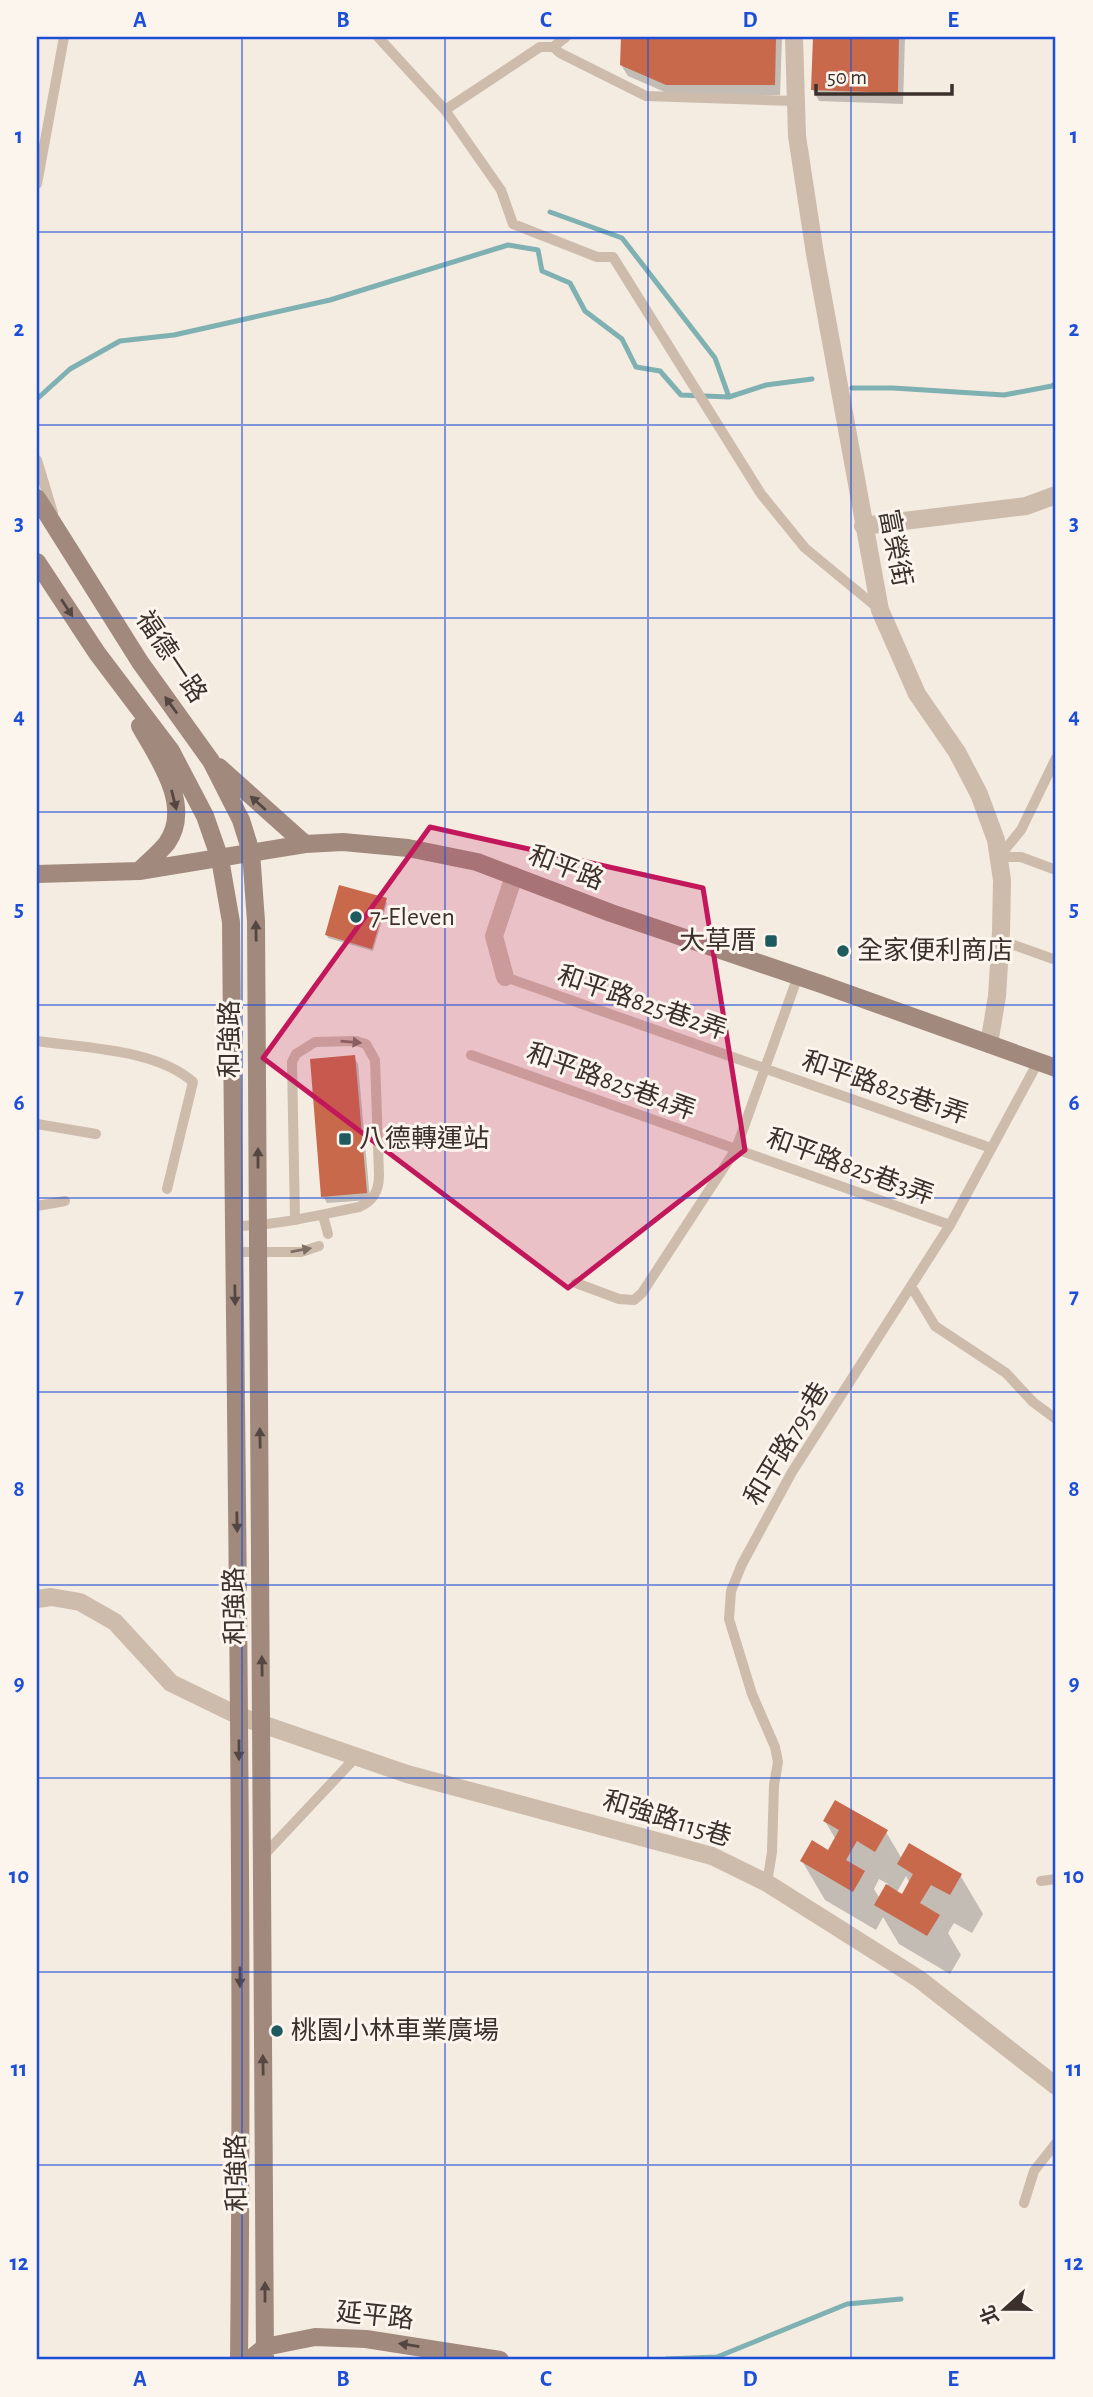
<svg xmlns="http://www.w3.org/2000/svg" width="1093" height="2397" font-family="'Alegreya Sans','Noto Sans TC',sans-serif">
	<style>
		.shadow { fill: #0003; fill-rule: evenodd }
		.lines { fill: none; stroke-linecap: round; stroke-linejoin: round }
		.stream { stroke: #7fb0b2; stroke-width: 5 }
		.building { fill: #c8694b }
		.lane { stroke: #cdbbac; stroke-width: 10 }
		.street { stroke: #cdbbac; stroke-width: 18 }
		.secondary { stroke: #a18a7d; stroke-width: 18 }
		.oneway { fill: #544640 }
		.oneway2 { fill: #7d6f65 }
		.marked { fill: #c2185b; fill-opacity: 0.2; stroke: #c2185b; stroke-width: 5; stroke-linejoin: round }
		.grid { fill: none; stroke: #1d4ed8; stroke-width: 2; stroke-opacity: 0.55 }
		.poi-dot { fill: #1f5a5e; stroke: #fbf5ee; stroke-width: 2.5 }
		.labels { text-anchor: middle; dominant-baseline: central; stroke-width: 6; stroke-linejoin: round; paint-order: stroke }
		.street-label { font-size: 26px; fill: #3b302b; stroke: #fbf5ee }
		.poi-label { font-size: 26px; fill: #3b302b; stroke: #fbf5ee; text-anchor: start }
		.neatline { fill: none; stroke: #1d4ed8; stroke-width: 2.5 }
		.grid-label { font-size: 23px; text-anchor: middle; font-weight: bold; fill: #1d4ed8 }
	</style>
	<rect width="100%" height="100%" fill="#f4ebe1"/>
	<path class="shadow" d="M 622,37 L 782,37 L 780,95 L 674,96 L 628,76 L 621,65 Z
		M 815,37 L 905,37 L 903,104 L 819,101 L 813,90 Z
		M 385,900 L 387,903 L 373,951 L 328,938 L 327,935 Z
		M 354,1057 L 358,1064 L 370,1200 L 327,1203 L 323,1196 Z
		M 825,1821 L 886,1832 L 902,1859 L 960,1875 L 983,1914 L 972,1933 L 954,1923 L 948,1933 L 961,1955 L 950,1974 L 899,1944 L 883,1917 L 876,1930 L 825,1900 L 802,1861 L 829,1852 L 836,1840 ZM 906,1876 L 910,1884 L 903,1896 L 897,1892 ZM 879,1879 L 888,1884 L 880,1899 L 874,1889 Z"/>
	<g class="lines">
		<path class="stream" d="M 550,212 L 622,238 L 715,358 L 729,397
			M 852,388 L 893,388 L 1004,395 L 1052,386 L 1056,383
			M 37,399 L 70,369 L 120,341 L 174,335 L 330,300 L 508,245 L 538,250 L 542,271 L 570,283 L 585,311 L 622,339 L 636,367 L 660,371 L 681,395 L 729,397 L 766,385 L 812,379
			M 666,2359 L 717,2357 L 847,2304 L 901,2299"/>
	</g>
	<path class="building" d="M 621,37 L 776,37 L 775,85 L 666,85 L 620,65 Z
		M 813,37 L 899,37 L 898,93 L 811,90 Z
		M 339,885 L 387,898 L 372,949 L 325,935 Z
		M 355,1055 L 367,1193 L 321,1197 L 310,1059 Z
		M 835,1800 L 888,1830 L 875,1852 L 857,1841 L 846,1860 L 865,1871 L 853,1892 L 800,1861 L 812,1840 L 828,1850 L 839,1830 L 823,1821 Z
		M 909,1843 L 962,1874 L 950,1895 L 931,1885 L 920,1903 L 940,1915 L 927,1936 L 874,1905 L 886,1884 L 902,1894 L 913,1874 L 897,1864 Z"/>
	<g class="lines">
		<path class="lane" d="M 378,37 L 445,110 L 501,190 L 513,224 L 597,257 L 613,257 L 761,494 L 805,548 L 879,609
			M 553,47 L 560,53 L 646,96 L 795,101
			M 445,110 L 540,47 L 553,47 L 566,37
			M 37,184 L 64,37
			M 37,460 L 53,513
			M 999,857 L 1021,830 L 1056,758
			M 999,857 L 1021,857 L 1056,870
			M 1000,940 L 1056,960
			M 505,977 L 991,1148
			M 37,1041 C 84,1048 157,1049 193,1082 L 167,1189
			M 471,1055 L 950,1225
			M 37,1124 L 96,1134
			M 37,1206 L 65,1201
			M 320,1215 L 324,1219 L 328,1234
			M 234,1226 C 276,1226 318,1215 359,1207 C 374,1201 379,1190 379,1175 L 375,1060 L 366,1044 L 356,1041 L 315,1042 L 296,1054 L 292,1062 L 295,1220
			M 234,1252 L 301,1252 L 319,1246
			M 576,1283 L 619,1299 L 634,1300 L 642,1293 L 736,1149 L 798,976
			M 911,1286 L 935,1326 L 1006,1373 L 1033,1402 L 1056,1419
			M 263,1856 L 357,1756
			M 1041,1881 L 1056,1879
			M 767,1883 L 772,1852 L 774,1785 L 778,1762 L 775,1747 L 752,1694 L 729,1619 L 731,1591 L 742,1564 L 792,1472 L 950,1225 L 1038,1062
			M 1024,2203 L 1034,2171 L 1056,2143"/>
		<path class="street" d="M 794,37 L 797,136 L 815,254 L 880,610 L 917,694 L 957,752 L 979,794 L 996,840 L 1002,880 L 1001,932 L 997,996 L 989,1044
			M 863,526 L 1026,506 L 1056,495
			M 505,977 L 494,936 L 514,876
			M 37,1599 L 51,1597 L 80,1602 L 115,1622 L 171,1683 L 239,1716 L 407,1774 L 712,1856 L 767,1883 L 919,1979 L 1056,2086"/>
		<path class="secondary" d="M 37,498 L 140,662 L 211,761 L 241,820 L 251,852 L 256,921 L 265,2360
			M 37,562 L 97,653 L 171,751 L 205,816 L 220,859 L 231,922 C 235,1401 244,1881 239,2360
			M 219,767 L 305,844
			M 139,871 C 148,862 159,853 167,843 C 193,806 158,758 140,726
			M 37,874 L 139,871 L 305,844 L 343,842 L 408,848 L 477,862 L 611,913 L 821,984 L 1056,1068
			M 249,2360 L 265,2347 L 315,2337 L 366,2339 L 500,2360"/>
	</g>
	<defs><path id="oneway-solid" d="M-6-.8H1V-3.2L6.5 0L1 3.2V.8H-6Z" transform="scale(1.75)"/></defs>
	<g class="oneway">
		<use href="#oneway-solid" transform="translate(67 608) rotate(57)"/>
		<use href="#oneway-solid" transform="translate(171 705) rotate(-126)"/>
		<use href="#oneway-solid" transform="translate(174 800) rotate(76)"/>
		<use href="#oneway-solid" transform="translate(258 803) rotate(-138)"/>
		<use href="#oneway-solid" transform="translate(256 931) rotate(-91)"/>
		<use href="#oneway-solid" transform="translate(258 1158) rotate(-90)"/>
		<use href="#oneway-solid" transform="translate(235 1295) rotate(89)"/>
		<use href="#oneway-solid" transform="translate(260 1438) rotate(-91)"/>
		<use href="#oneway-solid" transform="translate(237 1522) rotate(89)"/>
		<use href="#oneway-solid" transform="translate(262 1666) rotate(-91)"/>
		<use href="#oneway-solid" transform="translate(239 1750) rotate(90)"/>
		<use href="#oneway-solid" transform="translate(240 1977) rotate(90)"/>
		<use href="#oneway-solid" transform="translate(263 2065) rotate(-91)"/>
		<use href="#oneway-solid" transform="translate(265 2292) rotate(-90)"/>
		<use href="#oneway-solid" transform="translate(409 2345) rotate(-171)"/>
	</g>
	<g class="oneway2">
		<use href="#oneway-solid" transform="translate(351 1042) rotate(5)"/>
		<use href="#oneway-solid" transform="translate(301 1250) rotate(-10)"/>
	</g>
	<path class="marked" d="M 430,827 L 703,888 L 745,1150 L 568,1288 L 263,1058 Z"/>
	<path class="grid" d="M 242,37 L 242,2360M 445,37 L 445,2360M 648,37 L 648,2360M 851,37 L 851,2360M 37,232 L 1056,232M 37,425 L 1056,425M 37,618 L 1056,618M 37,812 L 1056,812M 37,1005 L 1056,1005M 37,1198 L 1056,1198M 37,1392 L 1056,1392M 37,1585 L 1056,1585M 37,1778 L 1056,1778M 37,1972 L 1056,1972M 37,2165 L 1056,2165"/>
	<g class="poi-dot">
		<circle cx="356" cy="917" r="7"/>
		<rect x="764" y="934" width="14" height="14" rx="3.5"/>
		<circle cx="843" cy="951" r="7"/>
		<rect x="338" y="1132" width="14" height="14" rx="3.5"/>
		<circle cx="277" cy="2031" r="7"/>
	</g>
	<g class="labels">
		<g class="street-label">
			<text transform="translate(895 548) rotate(79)">富榮街</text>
			<text transform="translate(171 657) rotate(56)">福德一路</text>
			<text transform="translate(566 868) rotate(21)">和平路</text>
			<text transform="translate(642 1003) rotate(19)">和平路825巷2弄</text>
			<text transform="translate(230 1039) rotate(-90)">和強路</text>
			<text transform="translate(611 1082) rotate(20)">和平路825巷4弄</text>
			<text transform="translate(885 1088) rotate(19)">和平路825巷1弄</text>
			<text transform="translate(850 1167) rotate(20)">和平路825巷3弄</text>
			<text transform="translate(787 1444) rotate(-59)">和平路795巷</text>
			<text transform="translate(235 1606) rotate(-91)">和強路</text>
			<text transform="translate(667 1819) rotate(17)">和強路115巷</text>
			<text transform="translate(237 2173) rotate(-91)">和強路</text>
			<text transform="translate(375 2316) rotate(6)">延平路</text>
		</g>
		<g class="poi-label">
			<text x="370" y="917">7-Eleven</text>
			<text x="757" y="941" text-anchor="end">大草厝</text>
			<text x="857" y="951">全家便利商店</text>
			<text x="359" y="1139">八德轉運站</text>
			<text x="291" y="2031">桃園小林車業廣場</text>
		</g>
	</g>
	<rect width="1093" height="2397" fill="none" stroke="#fbf5ee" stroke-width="77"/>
	<g transform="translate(1005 2309) rotate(249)" stroke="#fbf5ee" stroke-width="5" paint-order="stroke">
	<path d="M0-5L12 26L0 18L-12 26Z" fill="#3b302b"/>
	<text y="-10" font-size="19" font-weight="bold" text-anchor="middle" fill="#3b302b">北</text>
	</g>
	<path d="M816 84v10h136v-10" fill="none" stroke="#3b302b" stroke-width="3.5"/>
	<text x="827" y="84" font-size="21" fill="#3b302b" stroke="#fbf5ee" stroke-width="5" paint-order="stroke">50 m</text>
	<rect x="38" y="38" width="1016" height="2320" class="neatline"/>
	<g class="grid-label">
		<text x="140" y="27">A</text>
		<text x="343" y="27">B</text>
		<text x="546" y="27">C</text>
		<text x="750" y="27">D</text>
		<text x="953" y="27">E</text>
		<text x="19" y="143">1</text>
		<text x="1074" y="143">1</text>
		<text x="19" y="336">2</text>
		<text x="1074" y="336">2</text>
		<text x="19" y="530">3</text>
		<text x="1074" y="530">3</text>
		<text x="19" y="723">4</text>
		<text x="1074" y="723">4</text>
		<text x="19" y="916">5</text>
		<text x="1074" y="916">5</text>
		<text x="19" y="1110">6</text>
		<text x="1074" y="1110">6</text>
		<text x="19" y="1303">7</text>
		<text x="1074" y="1303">7</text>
		<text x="19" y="1496">8</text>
		<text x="1074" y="1496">8</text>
		<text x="19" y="1690">9</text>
		<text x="1074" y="1690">9</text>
		<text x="19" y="1883">10</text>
		<text x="1074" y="1883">10</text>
		<text x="19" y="2076">11</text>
		<text x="1074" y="2076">11</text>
		<text x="19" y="2270">12</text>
		<text x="1074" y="2270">12</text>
		<text x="140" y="2386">A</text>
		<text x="343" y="2386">B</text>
		<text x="546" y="2386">C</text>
		<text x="750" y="2386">D</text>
		<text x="953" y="2386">E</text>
	</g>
</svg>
